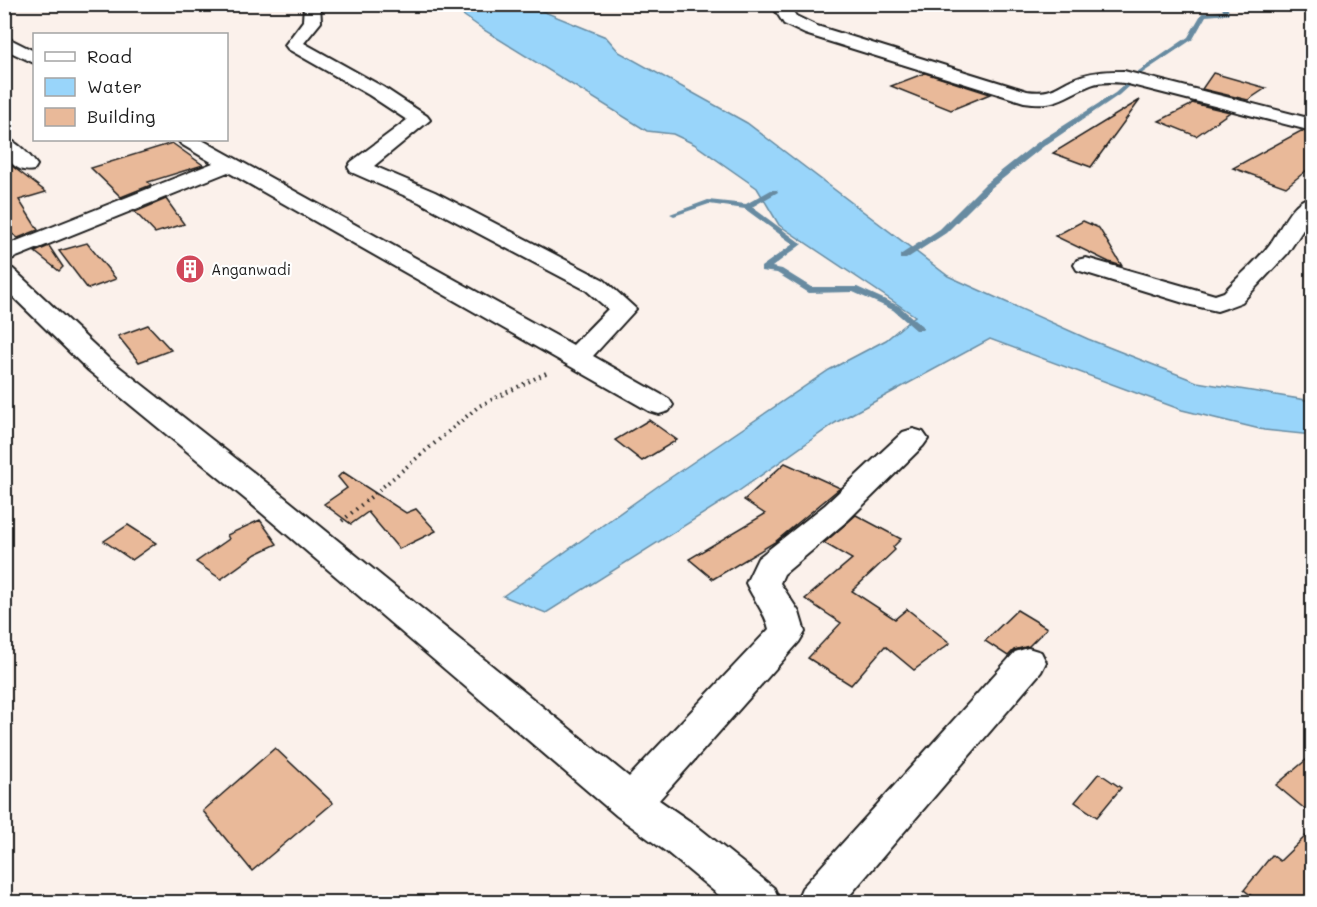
<svg xmlns="http://www.w3.org/2000/svg" width="1317" height="907" font-family="Mali,sans-serif">
	<style>
		.water { fill: #99d5fa; stroke: #678ba1; stroke-width: 1.5 }
		.lines { fill: none; stroke-linecap: round; stroke-linejoin: round }
		.stream { fill: #678ba1; fill-rule: evenodd }
		.building { fill: #e9b999; stroke: #1c1c1c; stroke-width: 1.5 }
		.minor-casing { stroke: #1c1c1c; stroke-width: 4 }
		.path { stroke: #1c1c1c; stroke-width: 4; stroke-dasharray: 1.5 4.5; stroke-linecap: butt }
		.minor { fill: #fff; fill-rule: evenodd }
		.labels { text-anchor: middle; dominant-baseline: central; stroke-width: 4.5; stroke-linejoin: round; paint-order: stroke }
		.poi-label { font-size: 15px; fill: #1c1c1c; stroke: #fff; text-anchor: start }
	</style>
	<rect width="100%" height="100%" fill="#fbf1eb"/>
	<filter id="ink" filterUnits="userSpaceOnUse"><feTurbulence type="fractalNoise" baseFrequency=".0167" numOctaves="2"/><feDisplacementMap in="SourceGraphic" scale="12" xChannelSelector="R" yChannelSelector="G"/><feConvolveMatrix kernelMatrix="1 2 1 2 8 2 1 2 1" color-interpolation-filters="sRGB"/></filter>
	<g filter="url(#ink)">
		<path class="water" d="M 449,5 L 537,5 L 542,11 L 606,37 L 619,52 L 747,123 L 948,276 L 1088,339 L 1197,382 L 1312,401 L 1312,435 L 1264,430 L 1182,410 L 990,339 L 835,423 L 736,493 L 546,613 L 503,596 L 658,486 L 829,370 L 886,340 L 915,316 L 779,225 L 757,188 L 694,144 L 673,134 L 647,131 L 484,30 Z"/>
		<g class="lines">
			<path class="stream" d="M 1221,4 L 1227,4 L 1229,14 L 1206,16 L 1193,39 L 1141,74 L 1137,74 L 1137,72 L 1188,37 L 1202,13 L 1223,11 Z
				M 1125,84 L 1130,85 L 1119,95 L 1044,146 L 991,188 L 946,233 L 906,259 L 900,259 L 900,255 L 940,229 L 985,184 L 1038,142 L 1115,93 Z
				M 771,190 L 777,190 L 778,192 L 752,207 L 802,244 L 772,267 L 782,269 L 811,287 L 857,287 L 899,306 L 922,326 L 924,328 L 922,330 L 916,330 L 893,310 L 853,292 L 809,293 L 777,273 L 761,271 L 761,267 L 793,244 L 745,209 L 709,204 L 674,216 L 670,214 L 708,200 L 746,204 Z"/>
		</g>
		<path class="building" d="M 925,73 L 990,94 L 951,110 L 891,86 Z
			M 1213,73 L 1266,88 L 1248,100 L 1202,89 Z
			M 1140,100 L 1091,167 L 1053,153 Z
			M 1192,103 L 1230,112 L 1196,136 L 1159,121 L 1189,106 Z
			M 1301,131 L 1312,133 L 1312,166 L 1286,187 L 1233,168 Z
			M 172,143 L 203,165 L 148,182 L 151,185 L 121,197 L 91,168 Z
			M 4,160 L 46,192 L 19,200 L 38,230 L 18,238 L 4,228 Z
			M 166,199 L 184,224 L 155,233 L 135,212 Z
			M 1083,221 L 1099,228 L 1122,266 L 1109,262 L 1055,236 Z
			M 87,243 L 116,279 L 88,289 L 59,251 Z
			M 49,246 L 63,267 L 59,271 L 35,252 Z
			M 148,325 L 171,350 L 139,362 L 118,336 Z
			M 649,420 L 677,440 L 642,461 L 615,440 Z
			M 785,463 L 840,488 L 775,542 L 713,579 L 689,559 L 765,514 L 744,500 Z
			M 343,472 L 406,513 L 416,509 L 436,531 L 399,549 L 368,512 L 351,524 L 324,504 L 347,488 L 338,477 Z
			M 856,515 L 901,539 L 893,547 L 895,550 L 852,591 L 895,619 L 907,609 L 950,643 L 914,670 L 885,646 L 851,685 L 808,658 L 841,623 L 805,599 L 852,559 L 824,543 Z
			M 260,520 L 277,544 L 256,554 L 221,579 L 196,562 L 229,539 L 227,535 Z
			M 128,525 L 156,543 L 132,560 L 104,541 Z
			M 1017,610 L 1047,628 L 1029,646 L 1014,650 L 1008,656 L 985,641 Z
			M 275,748 L 333,803 L 252,871 L 203,811 Z
			M 1312,755 L 1312,815 L 1276,785 Z
			M 1099,773 L 1121,788 L 1097,817 L 1075,802 Z
			M 1312,830 L 1312,903 L 1261,903 L 1244,890 L 1272,855 L 1280,861 Z"/>
		<g class="lines">
			<g class="minor-casing">
				<path id="minor" d="M 304,4 L 320,4 L 321,22 L 304,43 L 383,87 L 427,116 L 430,120 L 374,166 L 435,192 L 604,280 L 636,309 L 593,356 L 669,399 L 673,405 L 669,411 L 659,414 L 649,411 L 228,172 L 4,262 L 4,246 L 213,163 L 181,144 L 178,140 L 202,140 L 573,345 L 608,309 L 586,290 L 419,202 L 351,172 L 348,167 L 351,162 L 407,120 L 369,95 L 288,49 L 285,45 L 303,21 Z
					M 771,4 L 788,4 L 796,16 L 817,26 L 1027,91 C 1056,95 1056,84 1081,76 C 1095,71 1109,71 1124,71 L 1312,119 L 1312,131 L 1124,83 C 1113,82 1101,81 1091,85 C 1062,97 1058,107 1024,102 L 805,34 L 784,24 Z
					M 4,36 L 34,51 L 34,63 L 4,49 Z
					M 4,138 C 17,141 30,155 37,165 L 34,170 C 19,173 14,165 4,156 Z
					M 1312,196 L 1312,216 L 1287,254 L 1242,302 L 1226,308 L 1217,311 L 1187,304 L 1077,270 L 1074,265 L 1077,260 L 1086,258 L 1215,295 L 1224,292 C 1239,276 1257,261 1270,244 C 1282,228 1290,202 1312,196 Z
					M 4,267 L 13,269 L 108,358 L 272,487 L 629,777 L 769,629 C 765,612 753,599 746,583 L 758,558 L 825,505 L 903,432 L 913,429 L 923,432 L 928,439 L 923,446 L 847,521 L 784,574 L 780,583 L 799,612 L 805,632 L 799,642 L 659,800 L 698,827 L 774,888 L 780,902 L 727,902 L 668,853 L 617,816 L 250,503 L 88,370 L 4,288 Z
					M 1028,648 L 1041,652 L 1046,662 L 1041,672 L 844,902 L 796,902 L 802,888 L 1015,652 Z"/>
			</g>
			<path class="path" d="M 342,521 L 479,406 L 546,373"/>
			<use href="#minor" class="minor"/>
		</g>
	</g>
	<defs>
		<g id="building-disc" transform="scale(1.5)"><circle r="9.5" fill="#d1495b" stroke="#fff"/><path d="M-4-6H4V6H1V3H-1V6H-4ZM-2.5-4.3h1.7v1.8h-1.7ZM.8-4.3h1.7v1.8H.8ZM-2.5-1h1.7V.8h-1.7ZM.8-1h1.7V.8H.8Z" fill="#fff"/></g>
	</defs>
	<g fill-rule="evenodd">
		<use href="#building-disc" x="190" y="269"/>
	</g>
	<g class="labels">
		<g class="poi-label">
			<text x="211" y="269">Anganwadi</text>
		</g>
	</g>
	<rect width="1317" height="907" fill="none" stroke="#fff" stroke-width="24"/>
	<rect x="12" y="12" width="1293" height="883" fill="none" stroke="#1c1c1c" stroke-width="2" filter="url(#ink)"/>
	<rect x="33" y="33" width="195" height="108" fill="#ffffff" stroke="#a4a4a4" stroke-width="1.5"/>
	<rect x="45" y="52" width="30" height="9" fill="#ffffff" stroke="#a4a4a4" stroke-width="1.5"/>
	<text x="87" y="63" font-size="18" fill="#1c1c1c">Road</text>
	<rect x="45" y="78" width="30" height="18" fill="#99d5fa" stroke="#a4a4a4" stroke-width="1.5"/>
	<text x="87" y="93" font-size="18" fill="#1c1c1c">Water</text>
	<rect x="45" y="108" width="30" height="18" fill="#e9b999" stroke="#a4a4a4" stroke-width="1.5"/>
	<text x="87" y="123" font-size="18" fill="#1c1c1c">Building</text>
</svg>
